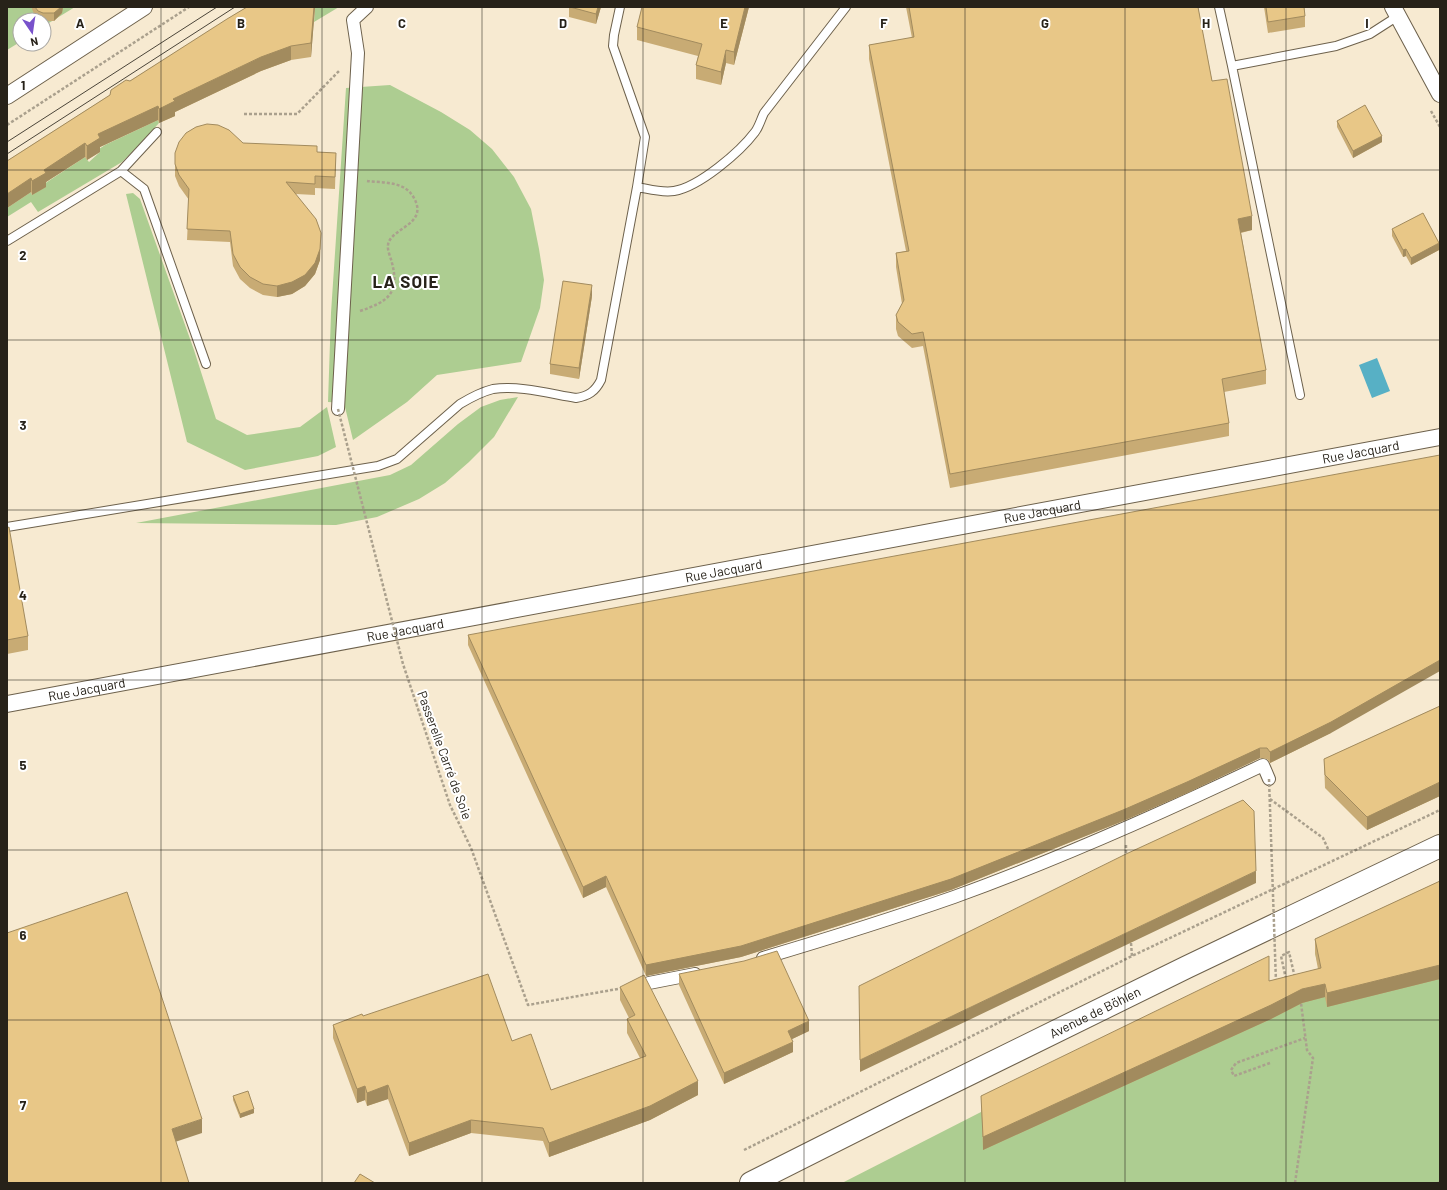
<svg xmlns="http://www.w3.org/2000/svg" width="1447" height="1190" font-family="Barlow,sans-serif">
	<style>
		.green { fill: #adcd91 }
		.water { fill: #57b0c5 }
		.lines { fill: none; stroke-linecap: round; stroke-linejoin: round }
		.service-casing { stroke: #6d614c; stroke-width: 10 }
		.pedestrian-casing { stroke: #6d614c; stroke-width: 14 }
		.minor-casing { stroke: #6d614c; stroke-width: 18 }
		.secondary-casing { stroke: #6d614c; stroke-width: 24 }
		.path { stroke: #aaa08d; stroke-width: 2.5; stroke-dasharray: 3 2; stroke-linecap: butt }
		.service { stroke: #fff; stroke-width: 8 }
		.pedestrian { stroke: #fff; stroke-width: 12 }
		.minor { stroke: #fff; stroke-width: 16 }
		.secondary { stroke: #fff; stroke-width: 22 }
		.tram { stroke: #4b4539; stroke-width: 1 }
		.path-bridge { stroke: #aaa08d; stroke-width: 2.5; stroke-dasharray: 3 2; stroke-linecap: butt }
		.wall { fill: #c8ab74 }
		.shaded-wall { fill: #a28b5e }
		.building { fill: #e8c787; stroke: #a28b5e }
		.grid { fill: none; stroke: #272219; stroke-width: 1; stroke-opacity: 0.55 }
		.labels { text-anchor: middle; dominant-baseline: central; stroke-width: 4; stroke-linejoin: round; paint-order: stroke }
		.street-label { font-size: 13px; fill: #272219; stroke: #fff }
		.district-label { font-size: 17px; font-weight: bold; letter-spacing: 1px; fill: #272219; stroke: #fff }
		.grid-label { font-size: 13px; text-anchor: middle; font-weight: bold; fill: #272219; stroke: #fff; stroke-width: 4; stroke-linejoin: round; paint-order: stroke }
	</style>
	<rect width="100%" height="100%" fill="#f7ead1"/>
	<path class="green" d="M 7,7 L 75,7 L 44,26 L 44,20 L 20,20 L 20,42 L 7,50 Z
		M 315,7 L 339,7 L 314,22 Z
		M 390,85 L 441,112 L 470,130 L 492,149 L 514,177 L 531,209 L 539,249 L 544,280 L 540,308 L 521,362 L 437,375 L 407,402 L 353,440 L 344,403 L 328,402 L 331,313 L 346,88 Z
		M 158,120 L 159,123 L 136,148 L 122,162 L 38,212 L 31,202 L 7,217 L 7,208 L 31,192 L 32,195 L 44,184 L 85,157 L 89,162 L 100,152 L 99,149 L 105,145 Z
		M 133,193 L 140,199 L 194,350 L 216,419 L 247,435 L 300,427 L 327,407 L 336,447 L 318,456 L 245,470 L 187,442 L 126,194 Z
		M 518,397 L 494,437 L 469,462 L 445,483 L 419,499 L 377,517 L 336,525 L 136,523 L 390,475 L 411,465 L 458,424 L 481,407 L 500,400 Z
		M 1440,894 L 1440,1183 L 842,1183 L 981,1112 L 981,1110 L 1157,1024 L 1322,982 L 1315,953 Z"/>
	<path class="water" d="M 1377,358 L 1390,391 L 1372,398 L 1359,365 Z"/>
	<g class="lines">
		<g class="service-casing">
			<path id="service" d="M 620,7 L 614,35 L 613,46 L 645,137 L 637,187
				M 1219,7 L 1232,66 L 1336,46 L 1370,34 L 1398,16
				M 1232,66 L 1300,395
				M 121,171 L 144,189 L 206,364
				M 7,241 L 121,171 L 157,132
				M 7,527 L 378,466 L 397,459 L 460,404 C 470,398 481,392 493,389 C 519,385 551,394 576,398 C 588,396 595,392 601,380 L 637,187 C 649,189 661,193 674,191 C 699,187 740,152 755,132 C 759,127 761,119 764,113 L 846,7"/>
		</g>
		<g class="pedestrian-casing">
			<path id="pedestrian" d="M 338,409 L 358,53 L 353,20 L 367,7
				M 763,958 C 827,939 891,919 954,897 C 1059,859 1162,813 1263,765 L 1269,779
				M 649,983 L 695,974"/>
		</g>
		<g class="minor-casing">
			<g id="minor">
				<path d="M 1393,7 L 1440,94"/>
				<path d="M 7,96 L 144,7"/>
				<path id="s1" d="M 7,704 L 1440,437"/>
			</g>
		</g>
		<g class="secondary-casing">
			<g id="secondary">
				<path id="s2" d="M 751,1183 L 900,1108 L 1187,967 L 1440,846"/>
			</g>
		</g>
		<path class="path" d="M 1431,111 L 1440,127
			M 244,114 L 297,114 L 340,70
			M 7,125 L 189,7
			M 360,311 C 387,302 400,294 392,263 C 391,258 387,250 388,245 C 390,228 429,225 414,198 C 405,181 384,183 367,181
			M 1270,799 L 1323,838 L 1328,849
			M 1126,845 L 1126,858
			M 1131,943 L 1132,956
			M 1286,979 L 1281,956 L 1289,952 L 1295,978
			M 1270,1063 L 1234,1076 L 1231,1070 L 1236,1063 L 1305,1038
			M 744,1150 L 1132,956 L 1440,810
			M 1295,1183 L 1313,1058 L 1307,1050 L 1301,1003
			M 1438,1183 L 1440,1182"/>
		<use href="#service" class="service"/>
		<use href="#pedestrian" class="pedestrian"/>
		<use href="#minor" class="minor"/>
		<use href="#secondary" class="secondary"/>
		<path class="tram" d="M 7,142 L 217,7
			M 7,154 L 235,7"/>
		<path class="path-bridge" d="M 338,409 L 403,664 L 450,805 L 471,848 L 528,1005 L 623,988
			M 1269,779 L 1276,982"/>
	</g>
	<path class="wall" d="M 32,7 L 63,7 L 62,13 L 54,21 L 44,21 L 44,20 L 42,20 L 38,18 L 34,14 L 32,9 Z
		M 247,7 L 315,7 L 311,57 L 291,60 L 261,71 L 175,112 L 175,116 L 159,123 L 158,120 L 100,147 L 100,152 L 87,160 L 85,157 L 46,182 L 46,187 L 32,195 L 31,192 L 7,208 L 7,161 L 110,95 L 130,81 Z
		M 569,7 L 601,7 L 596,24 L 569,17 Z
		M 749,7 L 734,65 L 726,63 L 721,85 L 696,79 L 696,65 L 698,56 L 637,40 L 637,27 Z
		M 906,7 L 1198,7 L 1212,81 L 1252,230 L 1241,233 L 1266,370 L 1266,384 L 1224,392 L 1229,423 L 1229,436 L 950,488 L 923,346 L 912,348 L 898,336 L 896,329 L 896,315 L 902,304 L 896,267 L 896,253 L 906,251 L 869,59 L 869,45 L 912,38 Z
		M 1264,7 L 1304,7 L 1305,16 L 1305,27 L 1268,33 Z
		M 1337,121 L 1382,142 L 1353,158 L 1337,127 Z
		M 243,143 L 317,152 L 336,153 L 335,189 L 315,188 L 315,195 L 296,194 L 320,260 L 315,274 L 305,286 L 292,294 L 277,297 L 263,295 L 250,288 L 240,279 L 233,266 L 230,242 L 187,240 L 189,200 L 179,186 L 175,176 L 175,153 Z
		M 1392,229 L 1439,250 L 1411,265 L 1406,256 L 1403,257 L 1392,236 Z
		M 592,296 L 579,379 L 550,374 L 550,364 Z
		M 7,528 L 28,636 L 28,650 L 7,654 Z
		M 468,635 L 1331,733 L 1270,763 L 1267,759 L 1260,758 L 1187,793 L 1123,821 L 951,890 L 741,957 L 646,976 L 606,887 L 583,898 L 468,645 Z
		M 1440,706 L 1440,796 L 1367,830 L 1325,788 L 1324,759 Z
		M 1440,881 L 1440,979 L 1327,1007 L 1325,997 L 1302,1003 L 1271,1019 L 983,1150 L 981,1096 L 1269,981 L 1318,969 L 1315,953 L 1315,939 Z
		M 679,974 L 809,1031 L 792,1039 L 793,1052 L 724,1084 L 679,985 Z
		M 620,987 L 698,1095 L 650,1120 L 549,1157 L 543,1141 L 471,1133 L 409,1156 L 388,1099 L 367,1106 L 365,1100 L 357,1103 L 333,1038 L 333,1025 L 363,1016 L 512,1041 L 551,1090 L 640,1058 L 627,1033 L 627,1019 L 629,1018 L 620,1000 Z
		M 233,1096 L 254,1113 L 240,1118 L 233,1100 Z"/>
	<path class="shaded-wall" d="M 61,7 L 63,7 L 62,13 L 54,21 L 54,13 Z
		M 314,7 L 315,7 L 311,57 L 311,43 Z
		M 598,7 L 601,7 L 596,24 L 596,14 Z
		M 745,7 L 749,7 L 734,65 L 734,52 Z
		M 291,46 L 291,60 L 261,71 L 175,112 L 175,116 L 159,123 L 159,109 L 173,99 L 261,57 Z
		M 726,50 L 726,63 L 721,85 L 721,72 Z
		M 158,106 L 158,120 L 100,147 L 100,152 L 87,160 L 87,146 L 98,134 Z
		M 1382,136 L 1382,142 L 1353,158 L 1353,151 Z
		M 85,143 L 85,157 L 46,182 L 46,187 L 32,195 L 32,181 L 44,170 Z
		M 31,178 L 31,192 L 7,208 L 7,194 Z
		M 1252,216 L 1252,230 L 1238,233 L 1238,219 Z
		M 321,233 L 320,260 L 315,274 L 305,286 L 292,294 L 277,297 L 277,286 Z
		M 1439,243 L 1439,250 L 1411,265 L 1411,258 Z
		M 1406,249 L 1406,256 L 1403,257 L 1403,250 Z
		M 592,285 L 592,296 L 579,379 L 579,368 Z
		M 1440,660 L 1440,671 L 1331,733 L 1270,763 L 1270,752 Z
		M 1260,748 L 1260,758 L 1187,793 L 1123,821 L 951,890 L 741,957 L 646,976 L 646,965 Z
		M 1440,782 L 1440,796 L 1367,830 L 1367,817 Z
		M 1256,871 L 1256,883 L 860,1072 L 860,1060 Z
		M 606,876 L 606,887 L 583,898 L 583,887 Z
		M 1440,965 L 1440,979 L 1327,1007 L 1327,993 Z
		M 1325,984 L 1325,997 L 1302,1003 L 1271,1019 L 983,1150 L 983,1137 L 1302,989 Z
		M 809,1021 L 809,1031 L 788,1041 L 788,1031 Z
		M 793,1042 L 793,1052 L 724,1084 L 724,1073 Z
		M 698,1081 L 698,1095 L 650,1120 L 549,1157 L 549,1143 Z
		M 388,1085 L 388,1099 L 367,1106 L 367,1093 Z
		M 365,1086 L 365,1100 L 357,1103 L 357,1089 Z
		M 254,1109 L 254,1113 L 240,1118 L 240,1114 Z
		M 202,1119 L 202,1133 L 172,1143 L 172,1129 Z
		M 471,1120 L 471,1133 L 409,1156 L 409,1143 Z"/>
	<path class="building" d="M 35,7 L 61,7 L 54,13 L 43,13 L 38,11 Z
		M 247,7 L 314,7 L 311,43 L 291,46 L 261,57 L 173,99 L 175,101 L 159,109 L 158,106 L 98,134 L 100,138 L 87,146 L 85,143 L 44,170 L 46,173 L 32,181 L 31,178 L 7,194 L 7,161 L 110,95 L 111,90 L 126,80 L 130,81 L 227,19 Z
		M 570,7 L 598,7 L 596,14 Z
		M 642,7 L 745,7 L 734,52 L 726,50 L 721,72 L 696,65 L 702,44 L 637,27 Z
		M 909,7 L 1198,7 L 1212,81 L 1227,79 L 1252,216 L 1238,219 L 1266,370 L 1222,379 L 1229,423 L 950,474 L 923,332 L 912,334 L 898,322 L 896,315 L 904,300 L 896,253 L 909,251 L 869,45 L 914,37 Z
		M 1266,7 L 1304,7 L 1305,16 L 1268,22 Z
		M 1365,105 L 1382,136 L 1353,151 L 1337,121 Z
		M 207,124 L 218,125 L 229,130 L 243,143 L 317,146 L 317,152 L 336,153 L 335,177 L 315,176 L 315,184 L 286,182 L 316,219 L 321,233 L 320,249 L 315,263 L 305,275 L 292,282 L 277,286 L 263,284 L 250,277 L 240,267 L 233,254 L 230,231 L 187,229 L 189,189 L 179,175 L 175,164 L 175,153 L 179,142 L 186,133 L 196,127 Z
		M 1423,213 L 1439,243 L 1411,258 L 1406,249 L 1403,250 L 1392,229 Z
		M 563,281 L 592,285 L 579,368 L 550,364 Z
		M 1440,455 L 1440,660 L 1331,722 L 1270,752 L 1267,748 L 1260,748 L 1187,782 L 1123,810 L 951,879 L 741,946 L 646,965 L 606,876 L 583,887 L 468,635 Z
		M 9,527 L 28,636 L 7,640 L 7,528 Z
		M 1440,706 L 1440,782 L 1367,817 L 1325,775 L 1324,759 Z
		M 1243,800 L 1254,811 L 1256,871 L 860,1060 L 859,986 L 1126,854 Z
		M 1440,881 L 1440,965 L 1327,993 L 1325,984 L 1302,989 L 1271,1005 L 983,1137 L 981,1096 L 1269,956 L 1269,981 L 1321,968 L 1315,939 Z
		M 127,892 L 202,1119 L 172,1129 L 189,1183 L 7,1183 L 7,933 Z
		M 777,951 L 809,1021 L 788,1031 L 793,1042 L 724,1073 L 679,974 L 744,961 Z
		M 488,974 L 512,1041 L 531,1034 L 551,1090 L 646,1056 L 627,1019 L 635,1015 L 620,987 L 644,975 L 698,1081 L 650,1106 L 549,1143 L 543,1128 L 471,1120 L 409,1143 L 388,1085 L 367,1093 L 365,1086 L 357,1089 L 333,1025 L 362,1014 L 363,1016 Z
		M 248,1091 L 254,1109 L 240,1114 L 233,1096 Z
		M 360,1174 L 375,1183 L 354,1183 Z"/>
	<path class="grid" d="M 161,7 L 161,1183M 322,7 L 322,1183M 482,7 L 482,1183M 643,7 L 643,1183M 804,7 L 804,1183M 965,7 L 965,1183M 1125,7 L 1125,1183M 1286,7 L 1286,1183M 7,170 L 1440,170M 7,340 L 1440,340M 7,510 L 1440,510M 7,680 L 1440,680M 7,850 L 1440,850M 7,1020 L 1440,1020"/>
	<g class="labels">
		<g class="street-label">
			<text stroke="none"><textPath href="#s1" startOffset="1377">Rue Jacquard</textPath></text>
			<text stroke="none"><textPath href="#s1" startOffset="1053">Rue Jacquard</textPath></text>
			<text stroke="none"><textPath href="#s1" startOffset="729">Rue Jacquard</textPath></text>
			<text stroke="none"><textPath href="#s1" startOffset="405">Rue Jacquard</textPath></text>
			<text stroke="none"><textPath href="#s1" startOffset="81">Rue Jacquard</textPath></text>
			<text transform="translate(445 755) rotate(70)">Passerelle Carré de Soie</text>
			<text stroke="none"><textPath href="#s2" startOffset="384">Avenue de Böhlen</textPath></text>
		</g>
		<g class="district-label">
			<text x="406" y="281">LA SOIE</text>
		</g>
	</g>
	<g class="grid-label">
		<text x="80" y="28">A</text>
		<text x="241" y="28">B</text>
		<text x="402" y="28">C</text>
		<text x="563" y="28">D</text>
		<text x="724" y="28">E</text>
		<text x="884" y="28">F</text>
		<text x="1045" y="28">G</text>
		<text x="1206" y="28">H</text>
		<text x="1367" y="28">I</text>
		<text x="23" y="90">1</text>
		<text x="23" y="260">2</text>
		<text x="23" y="430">3</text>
		<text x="23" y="600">4</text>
		<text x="23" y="770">5</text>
		<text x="23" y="940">6</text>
		<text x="23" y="1110">7</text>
	</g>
	<rect width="1447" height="1190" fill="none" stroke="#272219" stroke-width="16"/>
	<g transform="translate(32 32) rotate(167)"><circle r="19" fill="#ffffff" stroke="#a9a7a3"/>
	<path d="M0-3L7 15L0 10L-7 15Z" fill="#7852cb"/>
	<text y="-6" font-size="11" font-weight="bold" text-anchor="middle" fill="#272219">N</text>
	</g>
</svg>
